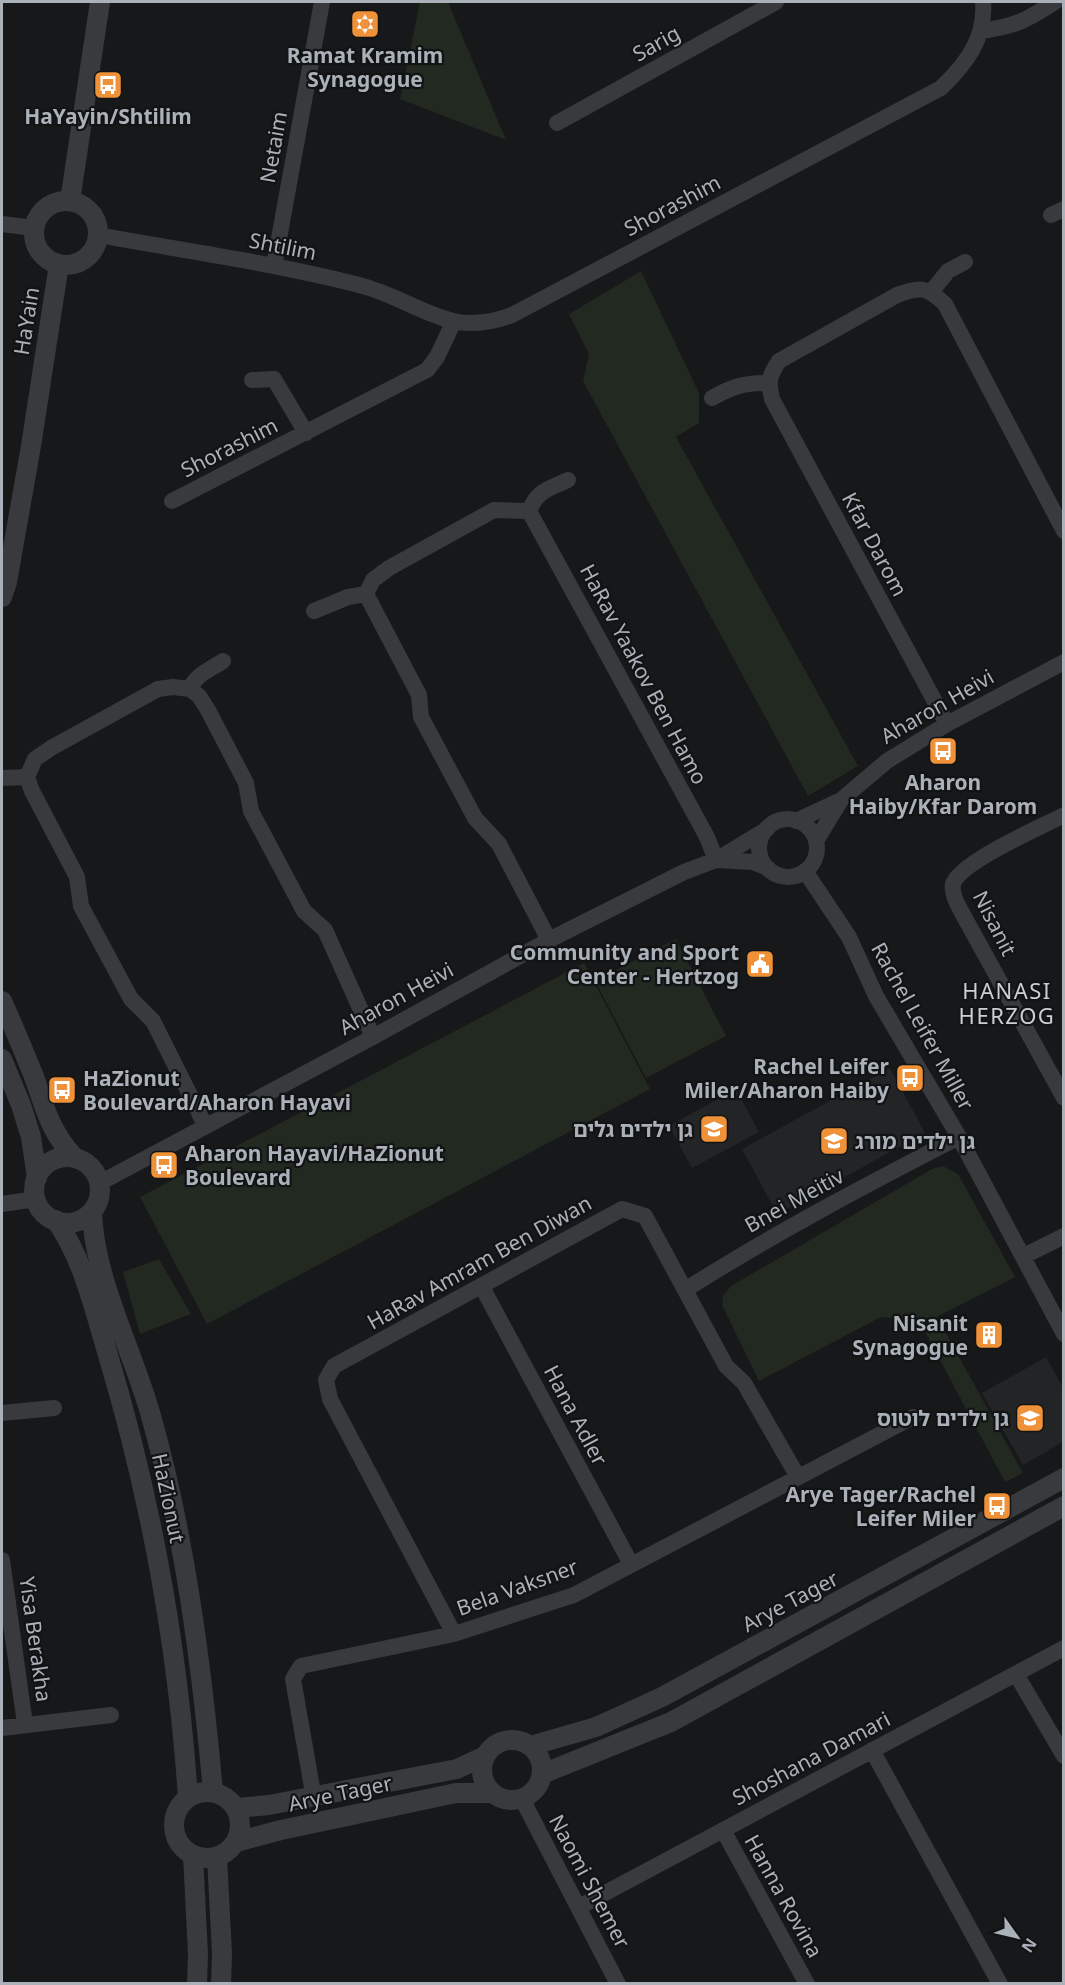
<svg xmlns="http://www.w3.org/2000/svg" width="1065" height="1985" font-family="'Noto Sans','Noto Sans Hebrew',sans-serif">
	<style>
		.built { fill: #232426 }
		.green { fill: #212921 }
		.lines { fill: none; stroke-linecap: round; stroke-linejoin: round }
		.minor { stroke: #383a3e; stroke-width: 16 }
		.tertiary { stroke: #383a3e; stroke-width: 20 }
		.labels { text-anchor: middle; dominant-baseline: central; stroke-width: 4.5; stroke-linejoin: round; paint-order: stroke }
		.street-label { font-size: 21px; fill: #aab1b9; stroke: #121314 }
		.poi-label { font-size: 21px; font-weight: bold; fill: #aab1b9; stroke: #121314; text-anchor: end }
		.neighbourhood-label { font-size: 22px; letter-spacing: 1.5px; fill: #cbcfd5; stroke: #121314 }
	</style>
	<rect width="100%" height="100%" fill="#171819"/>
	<path class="built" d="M 890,1068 L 925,1133 L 777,1214 L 742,1149 Z
		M 736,1089 L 759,1132 L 692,1168 L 669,1126 Z
		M 1046,1357 L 1063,1388 L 1063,1442 L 1023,1465 L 982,1393 Z"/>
	<path class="green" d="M 420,2 L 448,2 L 506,140 L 400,99 Z
		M 641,271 L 699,393 L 699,423 L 676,437 L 858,766 L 808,796 L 583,381 L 589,354 L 569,314 Z
		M 676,939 L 726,1036 L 646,1078 L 595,981 Z
		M 584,963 L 650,1089 L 207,1324 L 140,1197 Z
		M 943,1166 L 958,1174 L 1015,1277 L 937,1317 L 1023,1473 L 1005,1482 L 925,1332 C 909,1321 899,1316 879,1318 L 759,1381 L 722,1305 L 723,1296 L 731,1286 L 932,1169 Z
		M 159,1259 L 191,1314 L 140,1334 L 123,1272 Z"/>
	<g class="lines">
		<path class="minor" d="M 981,31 C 1016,26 1025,21 1055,2
			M 557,123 L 776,2
			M 1051,215 L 1064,209
			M 2,224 L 34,228
			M 98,235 C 185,251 273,263 359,285 C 392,293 421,313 453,321 C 474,326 493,322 512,315 L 941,88 C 966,64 986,38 983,2
			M 274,266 L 322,2
			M 932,291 L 948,271 L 965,262
			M 252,380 L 274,379 L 306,433
			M 712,398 C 733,386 744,383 768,383
			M 172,501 L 427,370 L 437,357 L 454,321
			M 529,511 C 538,490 548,489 568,480
			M 314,611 L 348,597 L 366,594
			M 190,689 C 195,675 211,669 223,661
			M 947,724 L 772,399 C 768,380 769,376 779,361 L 897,295 C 920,286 927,287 945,304 L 1064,531
			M 2,778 L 27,777
			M 1064,815 C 1041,827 960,862 953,884 C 951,893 957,904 961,911 L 1064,1098
			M759 848a29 29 0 1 1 58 0a29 29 0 1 1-58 0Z
			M 796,821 L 841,800
			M 816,841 L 841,800 L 887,761 L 947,724 L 1064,662
			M 716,860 L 753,862 L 768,868
			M 805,871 L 849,937 L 876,996 L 959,1137 L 1064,1334
			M 549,940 L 499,844 L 475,818 L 421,717 L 419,695 L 366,594 L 373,580 L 389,568 L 494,510 L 529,511 L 707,837 L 716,860
			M 205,1125 L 153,1021 L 131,999 L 81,906 L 77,877 L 32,791 L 27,777 L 35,759 L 51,748 L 158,689 L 173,687 L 190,689 L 199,696 L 208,710 L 246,783 L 251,811 L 304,911 L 325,930 L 373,1037
			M 99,1180 L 107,1179 L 373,1037 L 549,940 L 684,872 L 716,860 L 767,829
			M 2,1204 L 36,1199
			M 1024,1256 L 1064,1236
			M 482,1287 L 631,1564
			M 685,1290 C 773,1234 866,1185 959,1137
			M 2,1413 L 54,1408
			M 2,1560 L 25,1724
			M 454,1634 L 330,1399 L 326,1380 L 334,1366 L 622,1209 L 645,1216 L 726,1366 L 744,1383 L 798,1477
			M 1016,1674 L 1064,1756
			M 2,1728 L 111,1715
			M 872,1750 L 1000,1984
			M 313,1793 L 293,1679 L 301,1666 L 454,1634 L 574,1595 L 913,1417
			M 522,1799 L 618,1984
			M 723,1830 L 807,1984
			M 579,1907 L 1064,1648"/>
		<path class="tertiary" d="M 70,201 L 100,2
			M34 233a32 32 0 1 1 64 0a32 32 0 1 1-64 0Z
			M 2,597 L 7,582 L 31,446 L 59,264
			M 2,1001 C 13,1025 23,1050 33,1074 C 45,1107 49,1130 74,1157
			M 2,1059 L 21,1105 L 31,1137 L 37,1178
			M34 1190a33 33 0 1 1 66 0a33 33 0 1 1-66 0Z
			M 92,1212 C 94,1279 133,1351 151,1416 C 185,1536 202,1668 213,1792
			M 56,1220 C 84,1261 94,1309 108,1355 C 151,1499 178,1648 188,1798
			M482 1770a30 30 0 1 1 60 0a30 30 0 1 1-60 0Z
			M 530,1746 L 596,1727 L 662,1697 L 1064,1478
			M 542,1774 L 671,1722 L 1064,1506
			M174 1825a33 33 0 1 1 66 0a33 33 0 1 1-66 0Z
			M 236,1808 L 269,1805 L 457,1769 L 485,1756
			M 236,1842 L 281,1830 L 456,1793 L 491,1793
			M 193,1855 L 198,1954 L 197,1984
			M 217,1857 L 222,1953 L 221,1984"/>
	</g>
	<defs>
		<g id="synagogue-square" transform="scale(1.5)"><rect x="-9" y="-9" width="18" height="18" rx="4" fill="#ef9139" stroke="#121314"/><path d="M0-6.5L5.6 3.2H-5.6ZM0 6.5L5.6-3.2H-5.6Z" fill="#fff"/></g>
		<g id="bus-square" transform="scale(1.5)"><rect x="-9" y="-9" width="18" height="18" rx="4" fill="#ef9139" stroke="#121314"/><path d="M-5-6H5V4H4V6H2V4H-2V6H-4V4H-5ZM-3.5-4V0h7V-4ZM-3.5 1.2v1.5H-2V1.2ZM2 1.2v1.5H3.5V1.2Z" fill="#fff"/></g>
		<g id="civic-square" transform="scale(1.5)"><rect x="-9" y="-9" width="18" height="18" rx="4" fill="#ef9139" stroke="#121314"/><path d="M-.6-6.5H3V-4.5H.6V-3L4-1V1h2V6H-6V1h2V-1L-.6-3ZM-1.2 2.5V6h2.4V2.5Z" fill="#fff"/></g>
		<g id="school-square" transform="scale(1.5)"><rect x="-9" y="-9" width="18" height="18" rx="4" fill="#ef9139" stroke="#121314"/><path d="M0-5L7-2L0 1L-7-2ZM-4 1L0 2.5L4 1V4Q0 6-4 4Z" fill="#fff"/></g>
		<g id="building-square" transform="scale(1.5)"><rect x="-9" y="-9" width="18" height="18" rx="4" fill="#ef9139" stroke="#121314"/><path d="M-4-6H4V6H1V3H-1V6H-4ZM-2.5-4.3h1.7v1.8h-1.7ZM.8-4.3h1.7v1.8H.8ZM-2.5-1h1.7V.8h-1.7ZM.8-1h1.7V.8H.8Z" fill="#fff"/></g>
	</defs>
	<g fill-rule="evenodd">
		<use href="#synagogue-square" x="365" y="24"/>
		<use href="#bus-square" x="108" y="85"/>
		<use href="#bus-square" x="943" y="751"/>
		<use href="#civic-square" x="760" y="964"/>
		<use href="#bus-square" x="910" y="1078"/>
		<use href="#bus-square" x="62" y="1090"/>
		<use href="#school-square" x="714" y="1129"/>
		<use href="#school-square" x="834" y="1141"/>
		<use href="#bus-square" x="164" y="1165"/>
		<use href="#building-square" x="989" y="1335"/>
		<use href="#school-square" x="1030" y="1418"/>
		<use href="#bus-square" x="997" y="1506"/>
	</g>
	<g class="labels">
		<g class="street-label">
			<text transform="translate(656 43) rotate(-29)">Sarig</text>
			<text transform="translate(273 147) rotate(-80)">Netaim</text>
			<text transform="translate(672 205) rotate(-28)">Shorashim</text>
			<text transform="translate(283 246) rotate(11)">Shtilim</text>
			<text transform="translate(26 321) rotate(-81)">HaYain</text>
			<text transform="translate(229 447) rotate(-27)">Shorashim</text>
			<text transform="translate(875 544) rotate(62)">Kfar Darom</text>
			<text transform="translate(644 674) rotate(62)">HaRav Yaakov Ben Hamo</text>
			<text transform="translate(937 706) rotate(-30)">Aharon Heivi</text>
			<text transform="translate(995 923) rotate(63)">Nisanit</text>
			<text transform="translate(396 998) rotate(-29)">Aharon Heivi</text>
			<text transform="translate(923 1026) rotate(61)">Rachel Leifer Miller</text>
			<text transform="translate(794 1200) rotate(-29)">Bnei Meitiv</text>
			<text transform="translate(479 1262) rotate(-29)">HaRav Amram Ben Diwan</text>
			<text transform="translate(576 1415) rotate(62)">Hana Adler</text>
			<text transform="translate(169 1498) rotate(78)">HaZionut</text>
			<text transform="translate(517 1587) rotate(-20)">Bela Vaksner</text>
			<text transform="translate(790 1601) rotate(-28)">Arye Tager</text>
			<text transform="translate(36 1639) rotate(82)">Yisa Berakha</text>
			<text transform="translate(811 1758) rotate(-28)">Shoshana Damari</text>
			<text transform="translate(340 1793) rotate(-12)">Arye Tager</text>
			<text transform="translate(590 1881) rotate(62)">Naomi Shemer</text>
			<text transform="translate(784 1896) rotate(61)">Hanna Rovina</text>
		</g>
		<g class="poi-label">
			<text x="365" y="55" text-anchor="middle">Ramat Kramim<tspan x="365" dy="24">Synagogue</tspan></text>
			<text x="108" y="116" text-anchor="middle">HaYayin/Shtilim</text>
			<text x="943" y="782" text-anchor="middle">Aharon<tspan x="943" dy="24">Haiby/Kfar Darom</tspan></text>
			<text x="739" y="952">Community and Sport<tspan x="739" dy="24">Center - Hertzog</tspan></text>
			<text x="889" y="1066">Rachel Leifer<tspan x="889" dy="24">Miler/Aharon Haiby</tspan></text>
			<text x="83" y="1078" text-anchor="start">HaZionut<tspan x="83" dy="24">Boulevard/Aharon Hayavi</tspan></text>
			<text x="693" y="1129">גן ילדים גלים</text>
			<text x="855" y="1141" text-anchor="start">גן ילדים מורג</text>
			<text x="185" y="1153" text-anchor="start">Aharon Hayavi/HaZionut<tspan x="185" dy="24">Boulevard</tspan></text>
			<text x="968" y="1323">Nisanit<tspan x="968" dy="24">Synagogue</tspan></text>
			<text x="1009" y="1418">גן ילדים לוטוס</text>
			<text x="976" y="1494">Arye Tager/Rachel<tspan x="976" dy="24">Leifer Miler</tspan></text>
		</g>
		<g class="neighbourhood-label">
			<text x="1007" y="990">HANASI<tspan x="1007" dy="25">HERZOG</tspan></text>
		</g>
	</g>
	<rect width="1065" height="1985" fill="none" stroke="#aab1b9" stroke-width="6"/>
	<g transform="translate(1017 1937) rotate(124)" stroke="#121314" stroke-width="4.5" paint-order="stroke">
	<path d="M0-4.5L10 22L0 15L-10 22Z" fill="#aab1b9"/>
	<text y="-9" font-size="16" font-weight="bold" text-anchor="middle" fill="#aab1b9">N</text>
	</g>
</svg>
